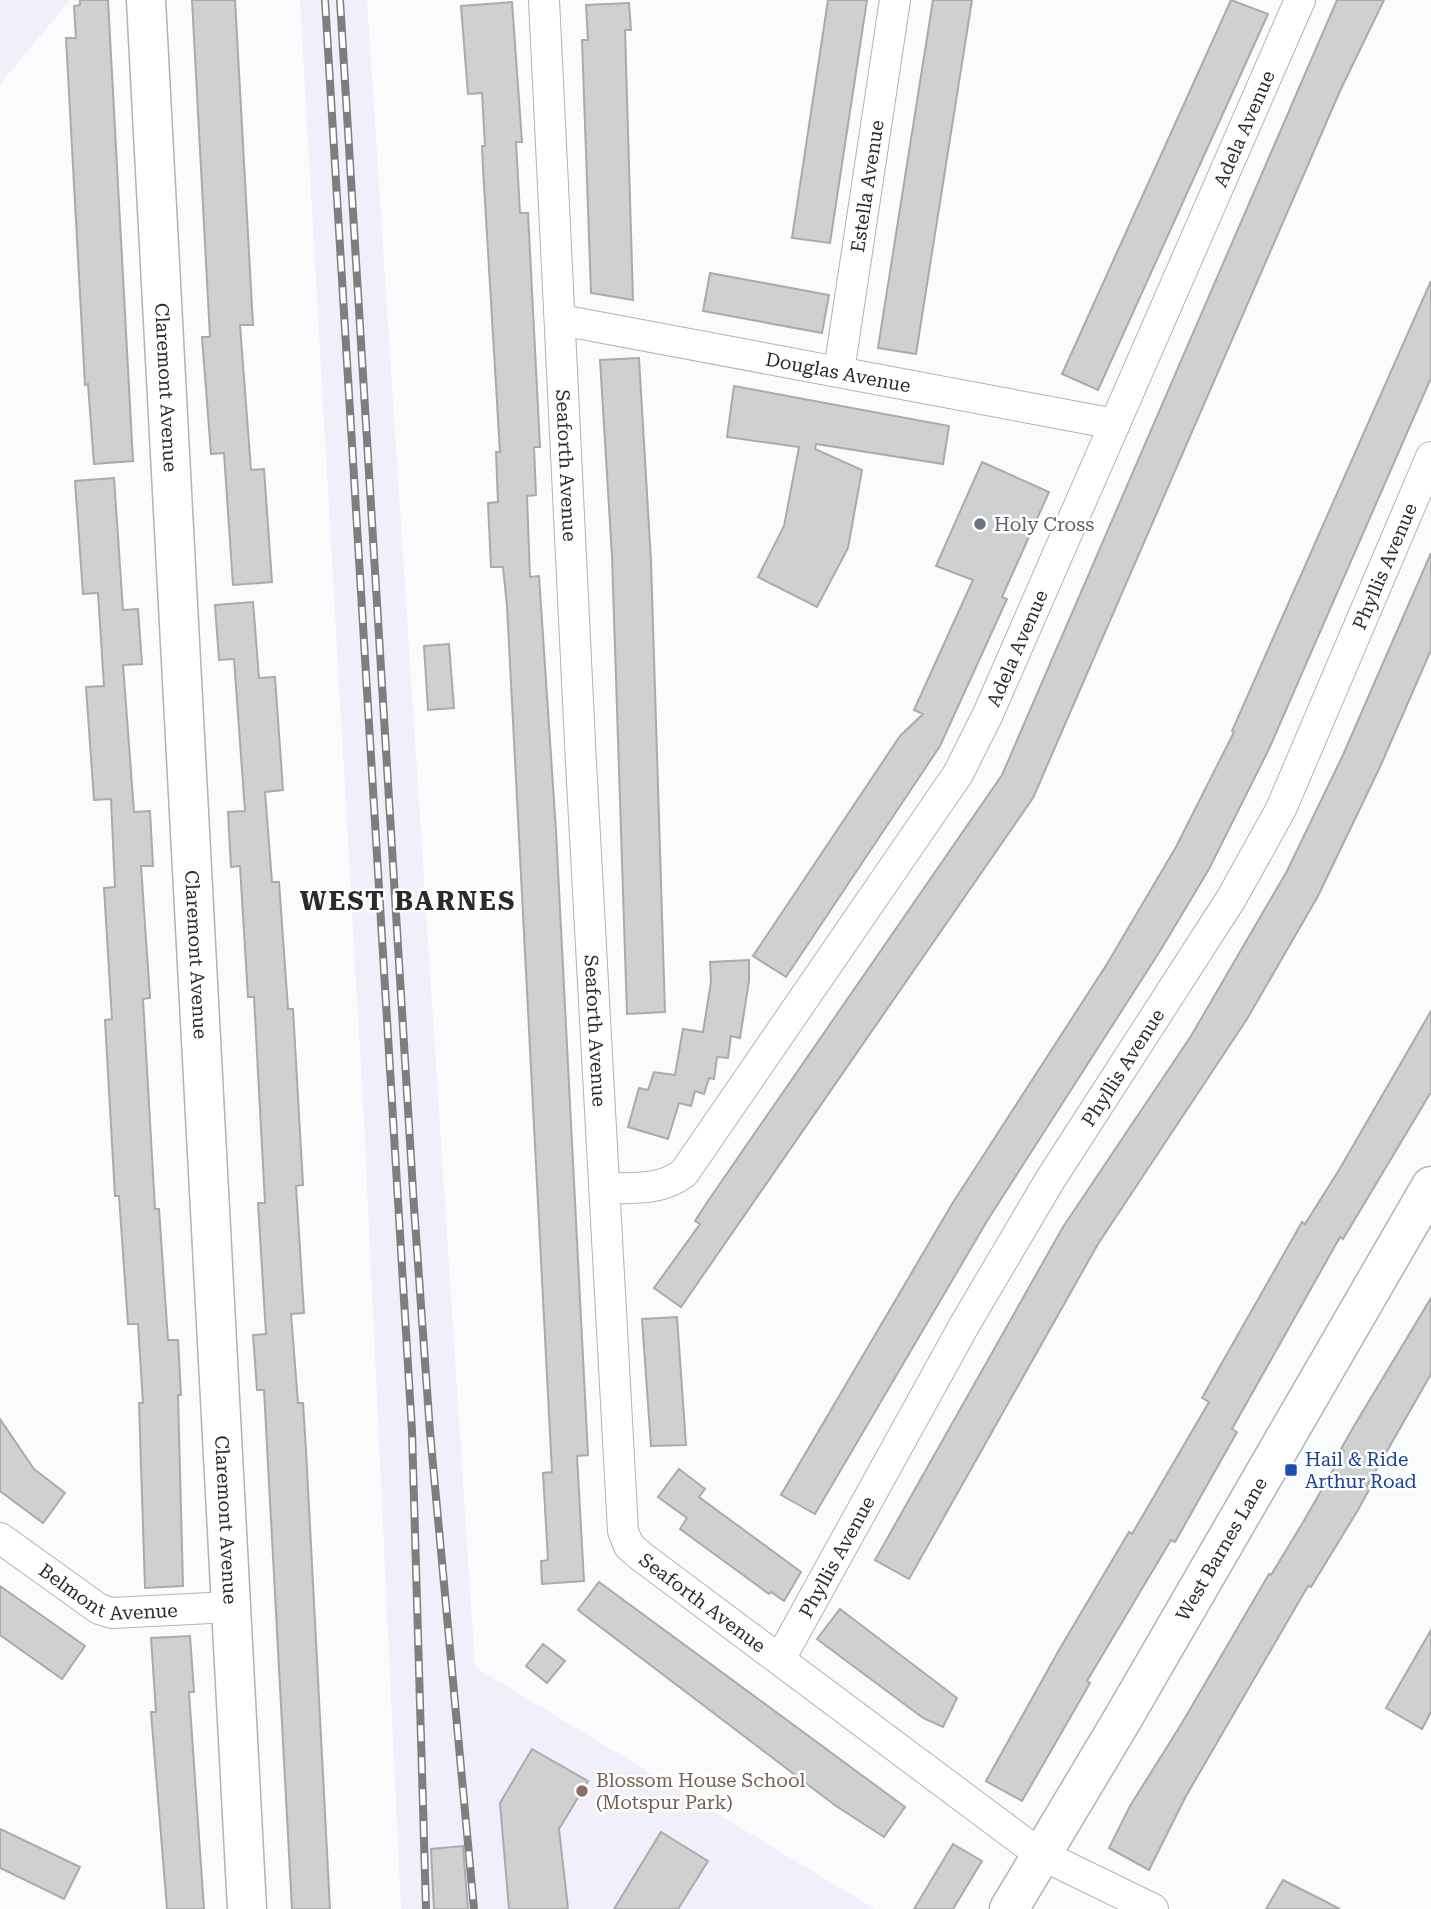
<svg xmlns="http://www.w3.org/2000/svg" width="1431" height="1909" font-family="'Roboto Serif',serif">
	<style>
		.built { fill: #eff0f9 }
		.building { fill: #d0d0d1; stroke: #aaaaac; stroke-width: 2 }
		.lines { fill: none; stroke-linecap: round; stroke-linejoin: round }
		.minor-casing { stroke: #b3b3b5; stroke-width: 32 }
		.tertiary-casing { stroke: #b3b3b5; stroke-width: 41 }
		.minor { stroke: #fff; stroke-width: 30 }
		.tertiary { stroke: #fff; stroke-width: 38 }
		.rail-casing { stroke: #7e7e7f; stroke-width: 8 }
		.rail { stroke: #fff; stroke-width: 5; stroke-dasharray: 16; stroke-linecap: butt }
		.worship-dot { fill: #6b7280; stroke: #fff; stroke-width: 2.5 }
		.transit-dot { fill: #1a4fb4; stroke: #fff; stroke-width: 2.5 }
		.education-dot { fill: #8d6e63; stroke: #fff; stroke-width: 2.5 }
		.labels { text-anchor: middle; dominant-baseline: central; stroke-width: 5; stroke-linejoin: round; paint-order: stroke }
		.street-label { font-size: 19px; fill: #2b2b2c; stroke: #fff }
		.worship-label { font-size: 19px; fill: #5b616d; stroke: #fff; text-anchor: start }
		.transit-label { font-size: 19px; fill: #164399; stroke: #fff; text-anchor: start }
		.education-label { font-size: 19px; fill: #785e54; stroke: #fff; text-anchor: start }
		.district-label { font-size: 26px; font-weight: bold; letter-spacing: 2px; fill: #2b2b2c; stroke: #fff }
	</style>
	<rect width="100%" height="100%" fill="#fafbfc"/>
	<path class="built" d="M 0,0 L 70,0 L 0,84 Z
		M 300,0 L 367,0 L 475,1667 L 875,1909 L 401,1909 L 364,1121 Z"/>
	<path class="building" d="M 80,0 L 108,0 L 133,461 L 94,464 L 88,384 L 85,385 L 66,38 L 76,38 L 74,6 L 80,5 Z
		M 192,0 L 235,0 L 253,325 L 240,325 L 251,470 L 264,469 L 272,582 L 233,585 L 224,453 L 211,454 L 202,337 L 210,337 Z
		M 828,0 L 867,0 L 830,243 L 792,238 Z
		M 933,0 L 972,0 L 916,354 L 878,348 Z
		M 1231,0 L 1268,14 L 1098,390 L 1062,374 Z
		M 1337,0 L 1384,0 L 1340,91 L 1033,798 L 681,1307 L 654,1288 L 700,1224 L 695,1221 L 708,1201 L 1002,775 Z
		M 512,2 L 522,142 L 516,142 L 520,213 L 528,213 L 540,447 L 534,447 L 536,495 L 527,496 L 530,577 L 539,576 L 556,831 L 588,1455 L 577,1456 L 584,1581 L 542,1584 L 541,1561 L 548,1560 L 543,1473 L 552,1472 L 507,606 L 503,567 L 491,567 L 488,503 L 498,502 L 496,452 L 500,452 L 483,168 L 482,146 L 485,146 L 482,93 L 468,94 L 461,6 Z
		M 629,3 L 631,30 L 625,30 L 633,300 L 591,293 L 582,40 L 588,40 L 586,5 Z
		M 710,273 L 829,295 L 822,333 L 703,311 Z
		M 1431,281 L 1431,378 L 1268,751 L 1209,869 L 1160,951 L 987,1221 L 815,1514 L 781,1495 L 952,1204 L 1107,964 L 1176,847 L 1234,732 L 1232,731 Z
		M 639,358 L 651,561 L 665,1012 L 627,1014 L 612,556 L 600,360 Z
		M 734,386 L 949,426 L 943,464 L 816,444 L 815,449 L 862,470 L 848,548 L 817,607 L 758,577 L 784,526 L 799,447 L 727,437 Z
		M 982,462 L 1049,492 L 1002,597 L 1007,599 L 940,746 L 786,977 L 753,956 L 900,736 L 923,714 L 914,710 L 973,580 L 936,566 Z
		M 114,478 L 123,610 L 138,609 L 142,664 L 123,665 L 134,812 L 150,811 L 153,866 L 141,866 L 150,998 L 143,999 L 155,1209 L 159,1209 L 168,1340 L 178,1340 L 181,1395 L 178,1395 L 183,1586 L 145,1588 L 139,1403 L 143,1403 L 138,1324 L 128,1324 L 119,1196 L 115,1196 L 105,1020 L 112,1019 L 104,888 L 115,887 L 111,799 L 94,800 L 86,687 L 104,686 L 98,593 L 83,594 L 75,481 Z
		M 1431,553 L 1431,650 L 1380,767 L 1318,896 L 1247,1019 L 1098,1244 L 909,1579 L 875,1560 L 1063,1227 L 1191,1036 L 1287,871 L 1343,755 Z
		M 253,602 L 259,678 L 275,677 L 283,790 L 265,792 L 272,882 L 279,882 L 288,1009 L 293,1009 L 303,1185 L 296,1186 L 304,1313 L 291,1314 L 298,1403 L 303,1403 L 306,1450 L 330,1909 L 292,1909 L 264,1390 L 257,1390 L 253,1335 L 266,1334 L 258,1203 L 265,1203 L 254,997 L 248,997 L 240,866 L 231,867 L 228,812 L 245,811 L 234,659 L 219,660 L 215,605 Z
		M 449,644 L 454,708 L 428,710 L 424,646 Z
		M 749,960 L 749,981 L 740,1038 L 731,1036 L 728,1058 L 717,1057 L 714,1079 L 709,1078 L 704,1094 L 695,1091 L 691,1106 L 679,1103 L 668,1139 L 628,1127 L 639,1088 L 648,1090 L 654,1072 L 675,1075 L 683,1029 L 703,1032 L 711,982 L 710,962 Z
		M 1431,1011 L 1431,1092 L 1343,1239 L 1340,1237 L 1232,1429 L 1237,1432 L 1175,1542 L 1171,1540 L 1087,1681 L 1090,1683 L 1022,1801 L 986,1781 L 1059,1650 L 1129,1532 L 1132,1534 L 1209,1402 L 1202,1398 L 1302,1222 L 1305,1224 L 1339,1170 Z
		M 1431,1298 L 1431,1374 L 1367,1486 L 1370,1488 L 1358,1510 L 1311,1587 L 1308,1586 L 1186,1796 L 1149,1870 L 1109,1848 L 1130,1806 L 1182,1723 L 1269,1574 L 1271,1575 L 1302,1524 L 1344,1451 L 1341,1449 L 1354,1426 Z
		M 677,1317 L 686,1445 L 651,1446 L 642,1319 Z
		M 0,1419 L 34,1469 L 65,1493 L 43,1523 L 0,1491 Z
		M 679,1469 L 705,1489 L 699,1497 L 801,1572 L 784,1601 L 771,1592 L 769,1594 L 680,1529 L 687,1518 L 658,1497 Z
		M 599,1582 L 905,1807 L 884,1837 L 836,1806 L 578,1610 Z
		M 0,1586 L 85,1646 L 62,1679 L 0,1635 Z
		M 840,1609 L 957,1698 L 943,1727 L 923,1718 L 817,1639 Z
		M 1431,1630 L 1431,1712 L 1422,1729 L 1386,1708 Z
		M 190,1636 L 194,1692 L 189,1692 L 204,1909 L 167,1909 L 151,1712 L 156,1712 L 151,1638 Z
		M 543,1644 L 565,1661 L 547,1683 L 526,1666 Z
		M 532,1749 L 588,1781 L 559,1829 L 568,1909 L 509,1909 L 500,1803 Z
		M 0,1829 L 80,1867 L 64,1899 L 0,1868 Z
		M 661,1832 L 708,1861 L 678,1909 L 614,1909 Z
		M 953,1844 L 982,1861 L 953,1909 L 914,1909 Z
		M 463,1846 L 468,1909 L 434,1909 L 431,1849 Z
		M 1283,1880 L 1340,1909 L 1266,1909 Z"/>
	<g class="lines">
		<g class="minor-casing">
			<g id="minor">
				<path id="s1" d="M 544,0 L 581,763 L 623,1531 L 629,1546 L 642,1557 L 1022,1841 L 1042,1855 L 1153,1909"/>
				<path id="s2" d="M 561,320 L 1115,424"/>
				<path id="s3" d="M 839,371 L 895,0"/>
				<path id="s4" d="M 605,1188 C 634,1188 660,1191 684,1173 L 958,774 L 988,714 L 1300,0"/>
				<path id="s5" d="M 0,1538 L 99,1609 L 112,1613 L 230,1607"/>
				<path id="s6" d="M 780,1659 L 965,1324 L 1050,1180 L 1231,899 L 1281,809 L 1431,457"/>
			</g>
		</g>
		<g class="tertiary-casing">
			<g id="tertiary">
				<path id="s7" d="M 146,0 L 247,1909"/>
				<path id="s8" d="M 1009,1909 L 1122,1720 L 1431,1186"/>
			</g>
		</g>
		<use href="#minor" class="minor"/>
		<use href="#tertiary" class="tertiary"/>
		<g class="rail-casing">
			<path id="rail" d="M 325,0 L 412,1431 L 426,1909
				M 340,0 L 414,1207 L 430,1432 L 474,1909"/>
		</g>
		<use href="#rail" class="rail"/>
	</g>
	<circle class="worship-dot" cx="980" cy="524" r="7"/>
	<rect class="transit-dot" x="1284" y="1463" width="14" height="14" rx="3.5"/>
	<circle class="education-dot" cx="582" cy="1791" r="7"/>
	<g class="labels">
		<g class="street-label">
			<text stroke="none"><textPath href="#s4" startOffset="1272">Adela Avenue</textPath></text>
			<text stroke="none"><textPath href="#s3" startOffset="187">Estella Avenue</textPath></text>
			<text stroke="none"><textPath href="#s2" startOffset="282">Douglas Avenue</textPath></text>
			<text stroke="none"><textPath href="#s7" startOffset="388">Claremont Avenue</textPath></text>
			<text stroke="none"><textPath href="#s1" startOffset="466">Seaforth Avenue</textPath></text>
			<text stroke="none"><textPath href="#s6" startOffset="1251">Phyllis Avenue</textPath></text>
			<text stroke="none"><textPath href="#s4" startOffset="705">Adela Avenue</textPath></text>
			<text stroke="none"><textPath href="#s7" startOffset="956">Claremont Avenue</textPath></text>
			<text stroke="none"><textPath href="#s1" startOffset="1032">Seaforth Avenue</textPath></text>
			<text stroke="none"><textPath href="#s6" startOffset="684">Phyllis Avenue</textPath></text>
			<text stroke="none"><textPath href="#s7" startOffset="1522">Claremont Avenue</textPath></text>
			<text stroke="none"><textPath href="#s8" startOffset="418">West Barnes Lane</textPath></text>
			<text stroke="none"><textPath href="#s6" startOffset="117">Phyllis Avenue</textPath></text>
			<text stroke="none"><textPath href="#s5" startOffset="126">Belmont Avenue</textPath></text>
			<text stroke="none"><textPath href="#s1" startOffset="1642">Seaforth Avenue</textPath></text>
		</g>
		<g class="worship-label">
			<text x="994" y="524">Holy Cross</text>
		</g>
		<g class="transit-label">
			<text x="1305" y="1459">Hail &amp; Ride<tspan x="1305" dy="22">Arthur Road</tspan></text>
		</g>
		<g class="education-label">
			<text x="596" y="1780">Blossom House School<tspan x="596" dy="22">(Motspur Park)</tspan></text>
		</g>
		<g class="district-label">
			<text x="408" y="901">WEST BARNES</text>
		</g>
	</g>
</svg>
